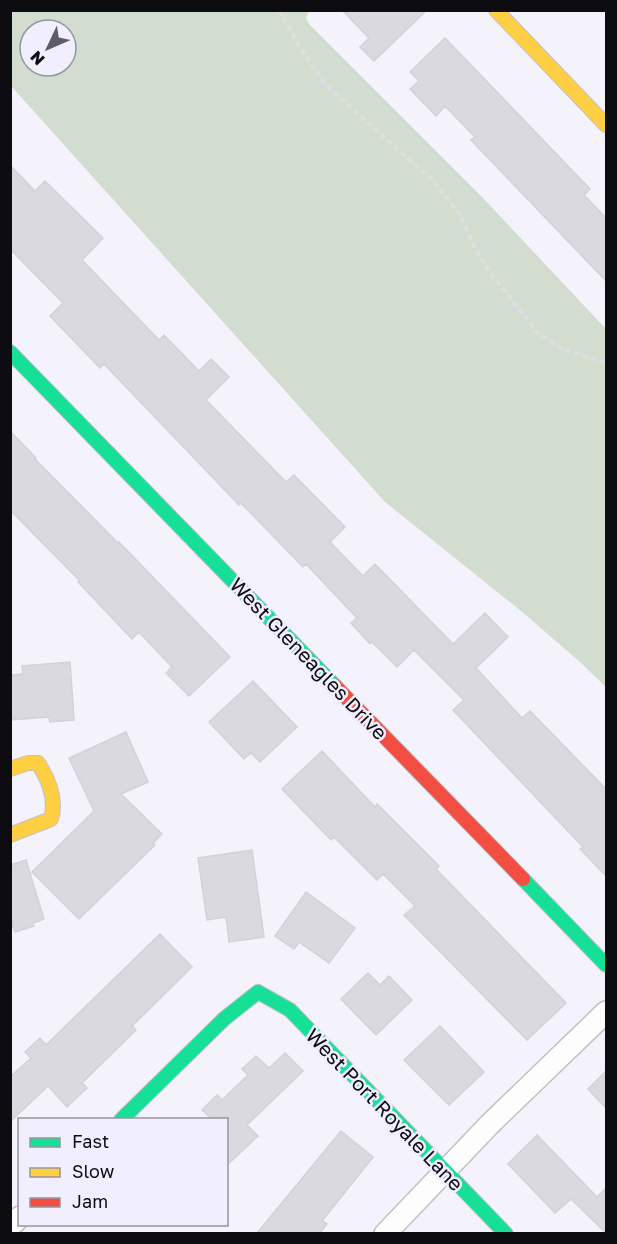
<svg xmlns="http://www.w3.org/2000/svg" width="617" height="1244" font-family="'Golos Text',sans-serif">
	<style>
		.grass { fill: #d2ddd0; fill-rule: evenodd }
		.building { fill: #d9d9df; stroke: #d2d2d8; stroke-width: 1.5 }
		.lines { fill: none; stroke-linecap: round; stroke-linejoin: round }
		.street-casing { stroke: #c2c0c7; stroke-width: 24 }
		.fast-casing { stroke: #c2c0c7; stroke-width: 16 }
		.slow-casing { stroke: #c2c0c7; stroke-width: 16 }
		.jam-casing { stroke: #c2c0c7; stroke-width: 16 }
		.path { stroke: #dedde0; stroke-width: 4; stroke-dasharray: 6 3; stroke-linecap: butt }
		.street { stroke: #fdfdfe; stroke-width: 21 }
		.fast { stroke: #16e098; stroke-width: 14 }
		.slow { stroke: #ffcf43; stroke-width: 14 }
		.jam { stroke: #f24e42; stroke-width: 14 }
		.labels { text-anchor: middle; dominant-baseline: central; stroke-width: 5; stroke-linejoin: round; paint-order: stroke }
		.street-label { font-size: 20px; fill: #0d0d11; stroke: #f1effe }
	</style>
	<rect width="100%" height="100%" fill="#f4f2fa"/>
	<path class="grass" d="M 10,11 L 309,11 L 306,18 L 309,24 L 482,197 L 606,329 L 606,687 L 580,662 L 521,611 L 385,502 L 11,86 ZM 30,30 L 66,30 L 66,66 L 30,66 Z"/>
	<path class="building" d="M 342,10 L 427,10 L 374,61 L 360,47 L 369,38 Z
		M 445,38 L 590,189 L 584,195 L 606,218 L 606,281 L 471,140 L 475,137 L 445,106 L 436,116 L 410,89 L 419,81 L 410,72 Z
		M 10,165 L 35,191 L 45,181 L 103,238 L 82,260 L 159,340 L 164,335 L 199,371 L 211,359 L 229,377 L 206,400 L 286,482 L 294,475 L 345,527 L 330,542 L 363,576 L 375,564 L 453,644 L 485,613 L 508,637 L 476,668 L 522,718 L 530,711 L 606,789 L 606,876 L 580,849 L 583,847 L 453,710 L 464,700 L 414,650 L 397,667 L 372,642 L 370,644 L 351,623 L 357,618 L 306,564 L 303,567 L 241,503 L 239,505 L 104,364 L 100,368 L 50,316 L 63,303 L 10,249 Z
		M 10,431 L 36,458 L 35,459 L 118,543 L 119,542 L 230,657 L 189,696 L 166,673 L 172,667 L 139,632 L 132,639 L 78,582 L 80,581 L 10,510 Z
		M 70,662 L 74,720 L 50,722 L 49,717 L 10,720 L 10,675 L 23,674 L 22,666 Z
		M 253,681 L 297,727 L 260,762 L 251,753 L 244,759 L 209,722 Z
		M 126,732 L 148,782 L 121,794 L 162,834 L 153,843 L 155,845 L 79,919 L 32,872 L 94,811 L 69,758 Z
		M 322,751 L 375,807 L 377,804 L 439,866 L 436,869 L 566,1003 L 527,1040 L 404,915 L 415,906 L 383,874 L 377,880 L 334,837 L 331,840 L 282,789 Z
		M 252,850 L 264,937 L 229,942 L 226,917 L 207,920 L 198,858 Z
		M 26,860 L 44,919 L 33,923 L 34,926 L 15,932 L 10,919 L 10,865 Z
		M 306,892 L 355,928 L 329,963 L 299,942 L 294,949 L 275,936 Z
		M 160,934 L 192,967 L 132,1026 L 136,1030 L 82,1083 L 87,1088 L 67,1107 L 48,1086 L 10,1122 L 10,1077 L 31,1058 L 25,1052 L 40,1038 L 46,1045 Z
		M 368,973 L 380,985 L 389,976 L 412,1000 L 376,1035 L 341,999 Z
		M 440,1026 L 484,1072 L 449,1105 L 404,1060 Z
		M 285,1053 L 303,1071 L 247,1125 L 258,1136 L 226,1166 L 226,1119 L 212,1119 L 202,1110 L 217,1095 L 222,1100 L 248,1075 L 242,1069 L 256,1056 L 269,1068 Z
		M 606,1071 L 606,1108 L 588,1089 Z
		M 341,1131 L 373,1157 L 322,1221 L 327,1224 L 320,1233 L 257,1233 Z
		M 537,1135 L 597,1197 L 606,1188 L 606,1233 L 571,1199 L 555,1213 L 508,1164 Z"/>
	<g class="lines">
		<g class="street-casing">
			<path id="street" d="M 10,1226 L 20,1217
				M 385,1234 L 490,1124 L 606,1012"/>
		</g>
		<g class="fast-casing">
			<path id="fast" d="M 10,352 L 335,686
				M 523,879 L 606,965
				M 121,1120 L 224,1019 L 258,992 L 290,1010 L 506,1234"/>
		</g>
		<g class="slow-casing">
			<path id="slow" d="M 496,10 L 606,125
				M 10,769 L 28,763 L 38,763 C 49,780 57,799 51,819 L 10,835"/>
		</g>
		<g class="jam-casing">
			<path id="jam" d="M 335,686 L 523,879"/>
		</g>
		<path class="path" d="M 279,10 L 301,49 L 326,85 L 432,180 L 459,213 L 476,250 L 492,275 L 537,332 L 563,349 L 606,363"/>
		<use href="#street" class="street"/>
		<use href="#fast" class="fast"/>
		<use href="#slow" class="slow"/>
		<use href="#jam" class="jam"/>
	</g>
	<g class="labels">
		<g class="street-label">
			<text transform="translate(309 658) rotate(46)">West Gleneagles Drive</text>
			<text transform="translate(385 1109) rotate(46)">West Port Royale Lane</text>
		</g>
	</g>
	<rect width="617" height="1244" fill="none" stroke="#0d0d11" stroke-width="24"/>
	<rect x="18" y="1118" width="210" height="108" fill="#f1effe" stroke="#96959f" stroke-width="1.5"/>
	<rect x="30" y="1138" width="30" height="9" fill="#16e098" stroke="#96959f" stroke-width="1.5"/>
	<text x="72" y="1148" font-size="18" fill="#0d0d11">Fast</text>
	<rect x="30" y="1168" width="30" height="9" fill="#ffcf43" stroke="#96959f" stroke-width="1.5"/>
	<text x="72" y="1178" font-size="18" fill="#0d0d11">Slow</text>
	<rect x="30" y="1198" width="30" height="9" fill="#f24e42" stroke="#96959f" stroke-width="1.5"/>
	<text x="72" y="1208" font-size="18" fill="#0d0d11">Jam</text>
	<g transform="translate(48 48) rotate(226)"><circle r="28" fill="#f1effe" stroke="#96959f" stroke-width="1.5"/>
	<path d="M0-4.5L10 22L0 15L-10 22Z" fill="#5e5d63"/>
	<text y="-9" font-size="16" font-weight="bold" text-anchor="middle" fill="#0d0d11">N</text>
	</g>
</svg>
